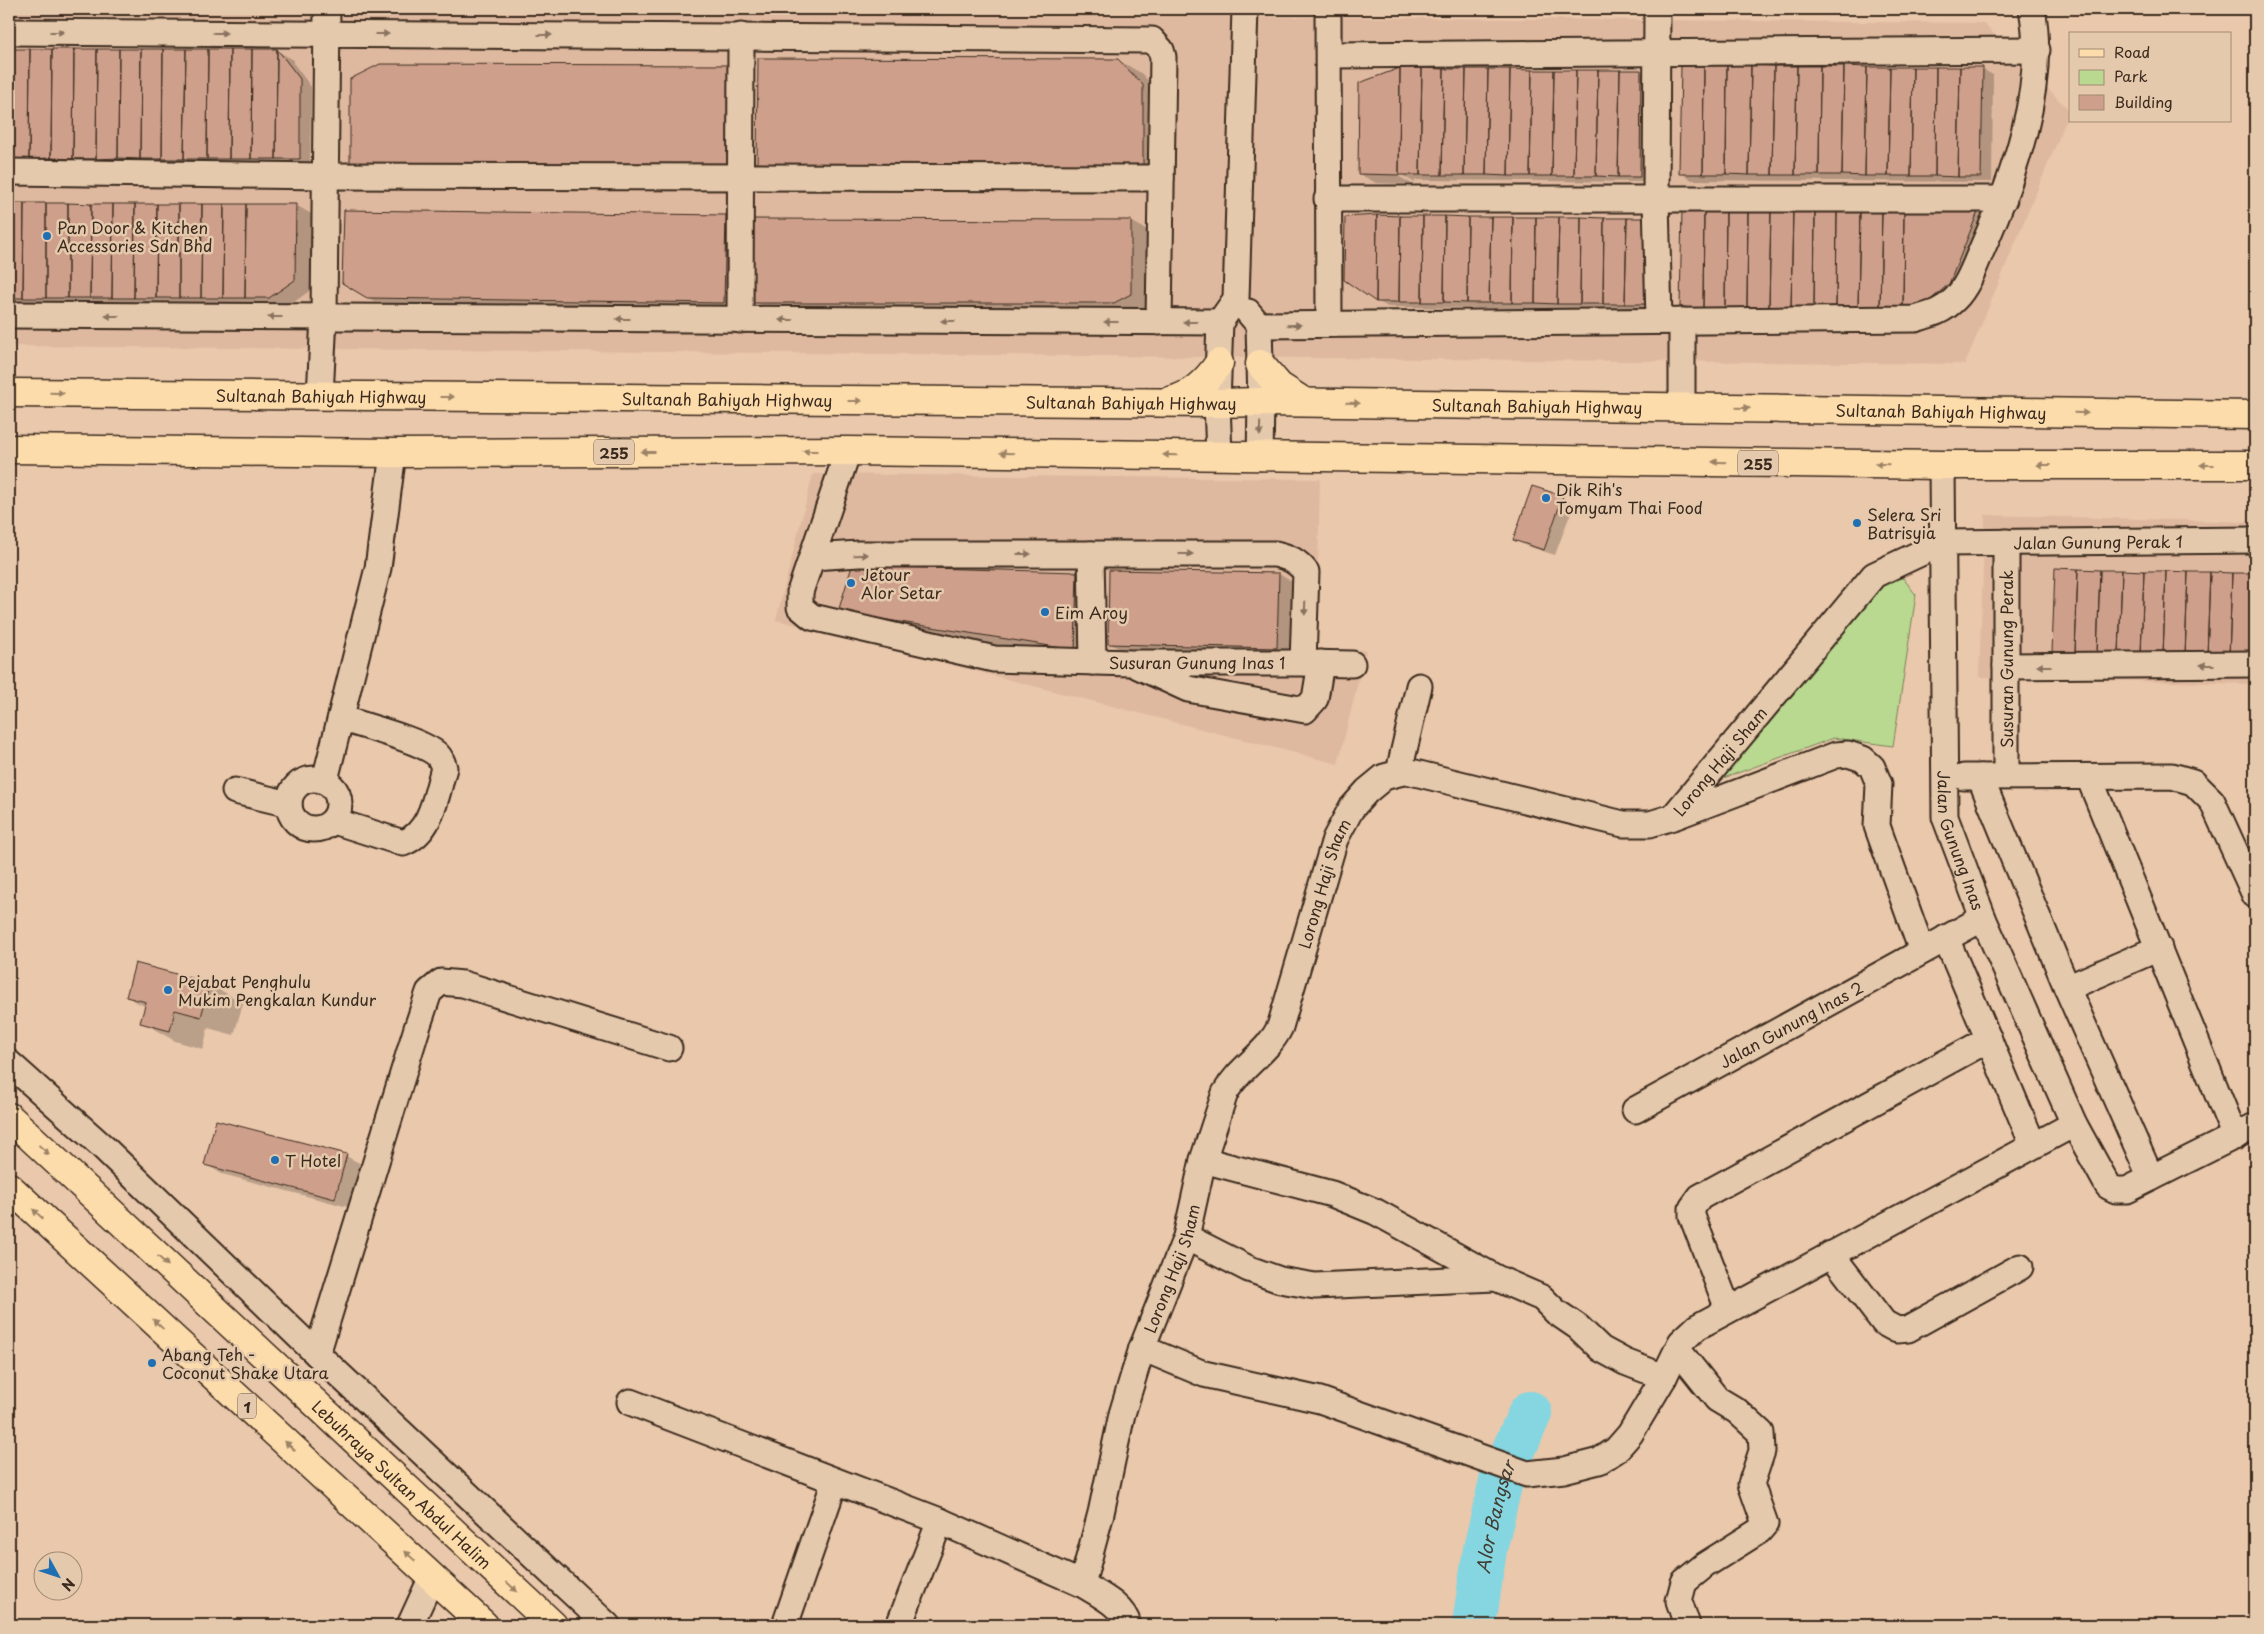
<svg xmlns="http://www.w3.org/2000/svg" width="2264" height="1634" font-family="'Playpen Sans',sans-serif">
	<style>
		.built { fill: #dfb99f }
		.park { fill: #b9d890; stroke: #7a8157 }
		.shadow { fill: #0003 }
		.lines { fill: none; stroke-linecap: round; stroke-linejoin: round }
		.river { stroke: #85d6e0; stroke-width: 44 }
		.building { fill: #cea08b; stroke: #3b2a1e }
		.minor-casing { stroke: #3b2a1e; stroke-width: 29 }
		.major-casing { stroke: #3b2a1e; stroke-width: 31 }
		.minor { stroke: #e5c9ac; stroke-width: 25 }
		.major { stroke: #fddcac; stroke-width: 28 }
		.oneway { fill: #88725e }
		.oneway2 { fill: #9c8365 }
		.poi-dot { fill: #1f6fb2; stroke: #e5c9ac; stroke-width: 2 }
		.labels { text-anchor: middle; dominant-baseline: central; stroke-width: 5; stroke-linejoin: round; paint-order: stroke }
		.shield { fill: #e5c9ac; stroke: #6e5a49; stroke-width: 1 }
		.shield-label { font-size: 15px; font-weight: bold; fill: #3b2a1e }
		.poi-label { font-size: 16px; fill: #3b2a1e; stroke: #e5c9ac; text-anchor: start }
		.street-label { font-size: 16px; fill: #3b2a1e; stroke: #e5c9ac }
		.water-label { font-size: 18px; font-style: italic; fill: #423b31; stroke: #e5c9ac }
	</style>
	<rect width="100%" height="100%" fill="#eac8ac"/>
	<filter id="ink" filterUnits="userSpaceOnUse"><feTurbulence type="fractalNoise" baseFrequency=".02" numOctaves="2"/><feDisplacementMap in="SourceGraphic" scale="10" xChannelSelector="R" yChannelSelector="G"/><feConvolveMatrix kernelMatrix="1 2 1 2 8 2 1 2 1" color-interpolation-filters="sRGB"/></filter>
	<g filter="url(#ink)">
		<path class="built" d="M 9,9 L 405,9 L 1983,23 L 2070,111 L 1965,364 L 9,346 Z
			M 813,474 L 1320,479 L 1316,649 L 1366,650 L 1338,764 L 776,620 Z
			M 1985,515 L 2255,522 L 2255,684 L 1979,677 Z"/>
		<path class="park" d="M 1903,578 L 1916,595 L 1893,746 L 1834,738 L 1721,779 L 1878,581 Z"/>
		<path class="shadow" d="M 9,50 L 277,51 L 294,60 L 294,64 L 311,87 L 310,165 L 9,164 Z
			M 759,60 L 1118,60 L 1141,73 L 1165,99 L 1165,180 Z
			M 1982,69 L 1993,75 L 1992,182 L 1692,180 L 1681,173 Z
			M 1641,72 L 1652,78 L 1651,182 L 1415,180 L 1415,183 L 1394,170 L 1393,173 L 1412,184 L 1376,183 L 1359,174 Z
			M 9,205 L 296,205 L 313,215 L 312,289 L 286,308 L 9,303 Z
			M 1977,213 L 1994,223 L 1937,318 L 1693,313 L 1682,307 Z
			M 726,216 L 748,229 L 747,315 L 390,310 L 367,297 Z
			M 1649,219 L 1659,310 L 1388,307 L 1377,301 Z
			M 755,220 L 1131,221 L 1154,234 L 1153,307 L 1138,315 L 776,315 L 754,302 Z
			M 1533,487 L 1563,498 L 1574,504 L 1555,555 L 1526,546 L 1515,539 Z
			M 2057,569 L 2255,575 L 2255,664 L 2065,659 L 2054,652 Z
			M 1077,573 L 1099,586 L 1097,662 L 862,624 L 840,611 Z
			M 1279,574 L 1301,587 L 1299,660 L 1132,656 L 1109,643 Z
			M 210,984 L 243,1003 L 234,1035 L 208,1028 L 203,1049 L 175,1041 L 142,1022 L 146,1007 L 127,997 Z
			M 346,1156 L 363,1165 L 352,1208 L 222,1174 L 205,1164 Z"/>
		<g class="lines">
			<path class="river" id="s1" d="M 1474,1625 L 1485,1549 L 1502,1477 L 1530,1413"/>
		</g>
		<path class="building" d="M 9,49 L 30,49 L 29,159 L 9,158 Z
			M 30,49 L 52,49 L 51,158 L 29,159 Z
			M 52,49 L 74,49 L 73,159 L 51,158 Z
			M 74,49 L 97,49 L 96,159 L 73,159 Z
			M 97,49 L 119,49 L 118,158 L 96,159 Z
			M 119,49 L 141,49 L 140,159 L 118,158 Z
			M 141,49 L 163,49 L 162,159 L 140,159 Z
			M 163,49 L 186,49 L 184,159 L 162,159 Z
			M 186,49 L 208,49 L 207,159 L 184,159 Z
			M 208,49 L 230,49 L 229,159 L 207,159 Z
			M 230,49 L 252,49 L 251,159 L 229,159 Z
			M 252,49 L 277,49 L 276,159 L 251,159 Z
			M 277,49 L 300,79 L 300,159 L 276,159 Z
			M 758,58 L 1118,59 L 1143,85 L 1143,168 L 757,167 Z
			M 380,64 L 730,65 L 729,168 L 350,167 L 350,79 Z
			M 1681,65 L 1704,65 L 1703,174 L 1679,174 Z
			M 1704,65 L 1727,65 L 1726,174 L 1703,174 Z
			M 1727,65 L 1751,65 L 1749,175 L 1726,174 Z
			M 1751,65 L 1774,66 L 1772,175 L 1749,175 Z
			M 1774,66 L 1797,66 L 1795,175 L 1772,175 Z
			M 1797,66 L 1820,66 L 1819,175 L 1795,175 Z
			M 1820,66 L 1844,66 L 1842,175 L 1819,175 Z
			M 1844,66 L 1867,67 L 1865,176 L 1842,175 Z
			M 1867,67 L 1890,67 L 1888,176 L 1865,176 Z
			M 1890,67 L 1913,67 L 1911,176 L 1888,176 Z
			M 1913,67 L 1936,67 L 1935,176 L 1911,176 Z
			M 1936,67 L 1960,67 L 1958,177 L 1935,176 Z
			M 1960,67 L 1983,67 L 1981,177 L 1958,177 Z
			M 1400,68 L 1399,175 L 1358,174 L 1359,83 Z
			M 1400,68 L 1422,68 L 1420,175 L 1399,175 Z
			M 1422,68 L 1444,69 L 1442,175 L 1420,175 Z
			M 1444,69 L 1466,69 L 1464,175 L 1442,175 Z
			M 1466,69 L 1488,69 L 1486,175 L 1464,175 Z
			M 1488,69 L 1510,69 L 1508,176 L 1486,175 Z
			M 1510,69 L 1532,70 L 1530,176 L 1508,176 Z
			M 1532,70 L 1554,70 L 1552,176 L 1530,176 Z
			M 1554,70 L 1576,70 L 1574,176 L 1552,176 Z
			M 1576,70 L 1598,70 L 1596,176 L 1574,176 Z
			M 1598,70 L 1620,70 L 1618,177 L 1596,176 Z
			M 1620,70 L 1641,70 L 1640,177 L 1618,177 Z
			M 9,203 L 24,203 L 23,298 L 9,298 Z
			M 24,203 L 46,203 L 46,298 L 23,298 Z
			M 46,203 L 68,203 L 68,298 L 46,298 Z
			M 68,203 L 91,204 L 90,298 L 68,298 Z
			M 91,204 L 113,204 L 112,298 L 90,298 Z
			M 113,204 L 135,204 L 134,298 L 112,298 Z
			M 135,204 L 157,204 L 156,298 L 134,298 Z
			M 157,204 L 179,204 L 179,298 L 156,298 Z
			M 179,204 L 202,204 L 201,298 L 179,298 Z
			M 202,204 L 224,204 L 223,298 L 201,298 Z
			M 224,204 L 246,204 L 245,298 L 223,298 Z
			M 246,204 L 296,204 L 295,280 L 269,298 L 245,298 Z
			M 1682,209 L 1704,209 L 1703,308 L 1680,307 Z
			M 1704,209 L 1726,210 L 1725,308 L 1703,308 Z
			M 344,210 L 726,215 L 724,303 L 367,298 L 342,283 Z
			M 1726,210 L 1748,210 L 1747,308 L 1725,308 Z
			M 1748,210 L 1771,210 L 1769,308 L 1747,308 Z
			M 1771,210 L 1793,210 L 1791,309 L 1769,308 Z
			M 1793,210 L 1815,211 L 1814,309 L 1791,309 Z
			M 1815,211 L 1837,211 L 1836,309 L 1814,309 Z
			M 1837,211 L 1860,211 L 1858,309 L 1836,309 Z
			M 1860,211 L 1882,211 L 1880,309 L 1858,309 Z
			M 1882,211 L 1904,211 L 1903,310 L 1880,309 Z
			M 1904,211 L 1978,212 L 1949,284 L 1920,309 L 1903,310 Z
			M 1377,215 L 1376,302 L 1344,280 L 1345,217 Z
			M 1377,215 L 1400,216 L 1399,302 L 1376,302 Z
			M 1400,216 L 1423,216 L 1422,302 L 1399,302 Z
			M 1423,216 L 1445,216 L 1444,302 L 1422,302 Z
			M 1445,216 L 1468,217 L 1467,303 L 1444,302 Z
			M 1468,217 L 1491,217 L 1489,303 L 1467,303 Z
			M 1491,217 L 1513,217 L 1512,303 L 1489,303 Z
			M 1513,217 L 1536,217 L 1535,303 L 1512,303 Z
			M 1536,217 L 1559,217 L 1557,304 L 1535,303 Z
			M 1559,217 L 1581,217 L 1580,304 L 1557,304 Z
			M 1581,217 L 1604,218 L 1603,304 L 1580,304 Z
			M 1604,218 L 1627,218 L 1625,304 L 1603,304 Z
			M 1627,218 L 1649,218 L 1648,304 L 1625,304 Z
			M 753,219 L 1131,220 L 1131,294 L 1114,303 L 752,303 Z
			M 1532,486 L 1563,496 L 1544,550 L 1513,540 Z
			M 852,566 L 1077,572 L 1075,650 L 838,612 Z
			M 2055,568 L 2078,569 L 2075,653 L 2052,653 Z
			M 2078,569 L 2100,570 L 2097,654 L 2075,653 Z
			M 1109,570 L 1279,573 L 1277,648 L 1108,644 Z
			M 2100,570 L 2122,570 L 2119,655 L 2097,654 Z
			M 2122,570 L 2144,571 L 2141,655 L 2119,655 Z
			M 2144,571 L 2166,571 L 2163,656 L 2141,655 Z
			M 2166,571 L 2188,572 L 2185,657 L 2163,656 Z
			M 2188,572 L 2210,572 L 2207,657 L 2185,657 Z
			M 2210,572 L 2232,573 L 2229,658 L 2207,657 Z
			M 2232,573 L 2254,573 L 2251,658 L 2229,658 Z
			M 2254,573 L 2255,573 L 2255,659 L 2251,658 Z
			M 135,963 L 210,983 L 201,1017 L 175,1010 L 170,1031 L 140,1023 L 146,1002 L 126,997 Z
			M 216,1120 L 347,1154 L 335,1199 L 204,1165 Z"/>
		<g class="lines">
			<g class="minor-casing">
				<g id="minor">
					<path d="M 1328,9 L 1329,324"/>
					<path d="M 1657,9 L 1656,199 L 1659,321"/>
					<path d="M 9,32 L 1152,40 L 1161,50 L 1163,57 L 1159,322"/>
					<path d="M 1329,55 L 2037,50"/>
					<path d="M 9,172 L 325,176 L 1161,178"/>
					<path d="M 1327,199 L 2004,199"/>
					<path d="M 1248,312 L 1259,325 L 1261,402 L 1260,457"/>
					<path d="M 9,315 L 1220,322"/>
					<path d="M 740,320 L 741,36"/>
					<path d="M 1682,321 L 1682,407"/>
					<path d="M 1259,325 L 1915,319 C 1932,314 1942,312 1955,299 C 1968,286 1975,265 1982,249 C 2013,179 2047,86 2032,9"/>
					<path d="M 320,396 L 324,317 L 327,9"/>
					<path d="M 1219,456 L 1217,403 L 1220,322 L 1236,299 L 1245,9"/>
					<path id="s2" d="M 1942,465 L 1945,817 L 1983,918 L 2074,1124 L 2108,1186 L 2116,1190 L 2127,1190 L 2255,1126"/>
					<path d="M 1091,554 L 1093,662"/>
					<path d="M 812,557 L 859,554 L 1275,554 C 1289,557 1297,561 1306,572 L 1303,663 L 1131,663 L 994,659 L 812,617 L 800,607 L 800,592 L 848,451"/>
					<path d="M 1306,663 L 1352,664"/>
					<path d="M 1138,666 L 1188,689 L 1305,710 L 1315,699 L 1321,663"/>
					<path d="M 2006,666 L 2255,664"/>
					<path d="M 1403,772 L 1401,763 L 1419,686"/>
					<path d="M 2006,776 L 2006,542"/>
					<path d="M 1964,777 L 2172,776 L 2193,782 L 2212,801 L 2255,895"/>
					<path d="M 1980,777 L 2067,988 L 2151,1178"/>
					<path d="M 2089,777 L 2235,1137"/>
					<circle cx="314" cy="804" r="25"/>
					<path d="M 325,780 L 378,568 L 393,453"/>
					<path d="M 235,791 L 289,804"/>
					<path d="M 1676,816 L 1836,755 L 1848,754 L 1863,759 L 1872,767 L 1879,784 L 1877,826 L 1922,951"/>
					<path d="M 334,821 L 403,843 C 432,832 436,795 444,768 C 442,761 440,756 434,752 C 413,738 366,727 341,718"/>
					<path d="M 1946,938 L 2033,1145"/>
					<path d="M 2067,988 L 2159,948"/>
					<path d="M 9,1063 L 103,1147 L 317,1354 L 607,1625"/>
					<path id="s3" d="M 1635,1110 L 1983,918"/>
					<path d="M 1203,1160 L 1332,1194 L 1376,1212 L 1496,1278 L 1542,1298 L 1556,1312 L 1578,1327 L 1601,1349 L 1625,1362 L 1664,1377"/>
					<path d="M 1186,1237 L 1249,1269 L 1280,1280 L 1315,1286 L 1495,1278"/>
					<path d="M 1831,1254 L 1884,1323 L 1897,1330 L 1908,1329 L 2020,1267"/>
					<path d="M 1728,1309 L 1692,1216 L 1692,1208 L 1700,1197 L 1989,1039"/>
					<path d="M 1142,1348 L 1204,1374 L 1320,1400 L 1527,1474 L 1564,1470 L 1599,1461 L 1616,1450 L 1630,1434 L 1664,1377 L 1681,1342 L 1697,1327 L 2074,1124"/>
					<path d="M 1678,1350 L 1717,1399 L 1737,1411 L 1761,1433 L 1762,1451 L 1751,1484 L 1765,1524 L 1759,1531 L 1705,1565 L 1684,1582 L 1679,1601 L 1687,1625"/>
					<path d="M 317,1354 L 417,1028 L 429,992 L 441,982 L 463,984 L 669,1048"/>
					<path d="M 630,1402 L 940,1521 L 1082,1584"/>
					<path d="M 410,1625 L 432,1577"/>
					<path d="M 785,1625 L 835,1481"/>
					<path d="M 899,1625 L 940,1521"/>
					<path id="s4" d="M 1128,1625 C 1123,1605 1098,1594 1082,1584 L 1101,1513 L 1122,1414 L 1142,1348 L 1186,1237 L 1203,1160 L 1225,1093 C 1239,1067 1267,1054 1280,1027 L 1335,839 L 1351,809 L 1367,791 L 1384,777 L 1407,771 L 1623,824 L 1650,824 L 1673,817 L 1874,575 L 1942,543 L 2255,540"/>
				</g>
			</g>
			<g class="major-casing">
				<g id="major">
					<path d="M 1260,364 L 1279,386 L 1304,402"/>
					<path id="s5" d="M 9,393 L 1217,403 L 1261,402 L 2255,415"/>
					<path d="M 1170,401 C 1192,396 1207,381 1219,363"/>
					<path d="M 9,449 L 393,453 L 848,451 L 1942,465 L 2255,465"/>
					<path id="s6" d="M 9,1117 L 553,1625"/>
					<path d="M 9,1187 L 484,1625"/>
				</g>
			</g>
			<use href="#minor" class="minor"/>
			<use href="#major" class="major"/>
		</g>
		<defs><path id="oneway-solid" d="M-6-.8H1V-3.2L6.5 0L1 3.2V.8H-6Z" transform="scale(1.25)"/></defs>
		<g class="oneway">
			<use href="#oneway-solid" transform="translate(57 32)"/>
			<use href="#oneway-solid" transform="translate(220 33)"/>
			<use href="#oneway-solid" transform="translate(382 34)"/>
			<use href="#oneway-solid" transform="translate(545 35)"/>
			<use href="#oneway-solid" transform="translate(112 316) rotate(-180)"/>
			<use href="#oneway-solid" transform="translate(275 317) rotate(-180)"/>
			<use href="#oneway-solid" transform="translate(623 319) rotate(-180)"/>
			<use href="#oneway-solid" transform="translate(786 320) rotate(-180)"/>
			<use href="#oneway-solid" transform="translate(948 321) rotate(-180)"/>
			<use href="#oneway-solid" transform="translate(1111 322) rotate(-180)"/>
			<use href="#oneway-solid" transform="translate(1190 322) rotate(-180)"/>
			<use href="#oneway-solid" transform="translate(1294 325) rotate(-1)"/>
			<use href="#oneway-solid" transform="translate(1260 429) rotate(91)"/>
			<use href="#oneway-solid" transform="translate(1024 554)"/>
			<use href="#oneway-solid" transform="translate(1186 554)"/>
			<use href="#oneway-solid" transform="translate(861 555) rotate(-1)"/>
			<use href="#oneway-solid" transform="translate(1305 608) rotate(92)"/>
			<use href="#oneway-solid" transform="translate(2207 665) rotate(180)"/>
			<use href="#oneway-solid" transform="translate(2044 666) rotate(180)"/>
		</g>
		<g class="oneway2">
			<use href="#oneway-solid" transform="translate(57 393) rotate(1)"/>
			<use href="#oneway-solid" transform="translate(447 397)"/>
			<use href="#oneway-solid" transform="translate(855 401)"/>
			<use href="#oneway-solid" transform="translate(1353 403) rotate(1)"/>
			<use href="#oneway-solid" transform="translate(1743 408) rotate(1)"/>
			<use href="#oneway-solid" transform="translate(2081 413) rotate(1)"/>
			<use href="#oneway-solid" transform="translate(810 451) rotate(180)"/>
			<use href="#oneway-solid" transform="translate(648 452) rotate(180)"/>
			<use href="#oneway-solid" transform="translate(1007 453) rotate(-179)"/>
			<use href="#oneway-solid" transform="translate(1170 455) rotate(-179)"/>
			<use href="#oneway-solid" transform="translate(1719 462) rotate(-179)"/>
			<use href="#oneway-solid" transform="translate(1882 464) rotate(-179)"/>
			<use href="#oneway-solid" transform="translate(2044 465) rotate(-180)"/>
			<use href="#oneway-solid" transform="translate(2207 465) rotate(-180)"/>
			<use href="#oneway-solid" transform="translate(44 1150) rotate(43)"/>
			<use href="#oneway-solid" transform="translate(38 1214) rotate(-137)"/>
			<use href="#oneway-solid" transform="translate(163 1261) rotate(43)"/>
			<use href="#oneway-solid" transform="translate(158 1324) rotate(-137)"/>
			<use href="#oneway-solid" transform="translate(290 1446) rotate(-137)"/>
			<use href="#oneway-solid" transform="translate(410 1556) rotate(-137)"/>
			<use href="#oneway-solid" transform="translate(512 1587) rotate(43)"/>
		</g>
	</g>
	<g class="poi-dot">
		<circle cx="47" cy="236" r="5"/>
		<circle cx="1546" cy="498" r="5"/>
		<circle cx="1857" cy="523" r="5"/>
		<circle cx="851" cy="583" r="5"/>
		<circle cx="1045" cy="612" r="5"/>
		<circle cx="168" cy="990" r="5"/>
		<circle cx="275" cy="1160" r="5"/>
		<circle cx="152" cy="1363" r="5"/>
	</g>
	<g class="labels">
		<g class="shield">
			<rect x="594" y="439.5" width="40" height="25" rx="4"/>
			<rect x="1738" y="450.5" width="40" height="25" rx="4"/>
			<rect x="238" y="1393.5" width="18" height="25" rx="4"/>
		</g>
		<g class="shield-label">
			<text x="614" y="452">255</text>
			<text x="1758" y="463">255</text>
			<text x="247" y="1406">1</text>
		</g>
		<g class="poi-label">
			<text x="57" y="227">Pan Door &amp; Kitchen<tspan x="57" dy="18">Accessories Sdn Bhd</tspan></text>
			<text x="1556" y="489">Dik Rih's<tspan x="1556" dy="18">Tomyam Thai Food</tspan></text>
			<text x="1867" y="514">Selera Sri<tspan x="1867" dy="18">Batrisyia</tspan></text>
			<text x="861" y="574">Jetour<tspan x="861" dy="18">Alor Setar</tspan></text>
			<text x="1055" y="612">Eim Aroy</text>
			<text x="178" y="981">Pejabat Penghulu<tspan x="178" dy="18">Mukim Pengkalan Kundur</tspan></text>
			<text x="285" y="1160">T Hotel</text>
			<text x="162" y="1354">Abang Teh -<tspan x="162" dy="18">Coconut Shake Utara</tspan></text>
		</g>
		<g class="street-label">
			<text stroke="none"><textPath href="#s5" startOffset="312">Sultanah Bahiyah Highway</textPath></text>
			<text stroke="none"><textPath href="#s5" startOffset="718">Sultanah Bahiyah Highway</textPath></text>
			<text stroke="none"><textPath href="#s5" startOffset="1122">Sultanah Bahiyah Highway</textPath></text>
			<text stroke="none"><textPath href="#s5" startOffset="1528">Sultanah Bahiyah Highway</textPath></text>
			<text stroke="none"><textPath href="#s5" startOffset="1932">Sultanah Bahiyah Highway</textPath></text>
			<text stroke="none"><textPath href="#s4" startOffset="1781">Jalan Gunung Perak 1</textPath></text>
			<text transform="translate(2006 659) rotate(-90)">Susuran Gunung Perak</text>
			<text x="1197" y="662">Susuran Gunung Inas 1</text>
			<text stroke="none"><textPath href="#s4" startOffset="1308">Lorong Haji Sham</textPath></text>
			<text stroke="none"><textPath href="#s2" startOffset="378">Jalan Gunung Inas</textPath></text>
			<text stroke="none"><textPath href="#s4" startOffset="812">Lorong Haji Sham</textPath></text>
			<text stroke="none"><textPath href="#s3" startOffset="178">Jalan Gunung Inas 2</textPath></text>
			<text stroke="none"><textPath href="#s4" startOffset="392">Lorong Haji Sham</textPath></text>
			<text stroke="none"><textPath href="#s6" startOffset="538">Lebuhraya Sultan Abdul Halim</textPath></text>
		</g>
		<g class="water-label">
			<text stroke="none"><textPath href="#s1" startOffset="110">Alor Bangsar</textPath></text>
		</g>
	</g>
	<rect width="2264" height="1634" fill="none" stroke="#e5c9ac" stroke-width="30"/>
	<rect x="15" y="15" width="2234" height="1604" fill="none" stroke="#3b2a1e" stroke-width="2" filter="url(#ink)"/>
	<rect x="2069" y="32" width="162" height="90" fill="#e5c9ac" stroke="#a18973"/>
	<rect x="2079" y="49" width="25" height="8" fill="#fddcac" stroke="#a18973"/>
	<text x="2114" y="58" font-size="15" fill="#3b2a1e">Road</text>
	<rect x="2079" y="70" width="25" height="15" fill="#b9d890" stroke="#a18973"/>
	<text x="2114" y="82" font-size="15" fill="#3b2a1e">Park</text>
	<rect x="2079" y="95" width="25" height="15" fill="#cea08b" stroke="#a18973"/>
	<text x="2114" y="108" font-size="15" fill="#3b2a1e">Building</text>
	<g transform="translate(58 1576) rotate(130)"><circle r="24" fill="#e5c9ac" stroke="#a18973"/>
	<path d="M0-4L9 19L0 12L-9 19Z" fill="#1f6fb2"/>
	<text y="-8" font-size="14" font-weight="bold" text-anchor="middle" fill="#3b2a1e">N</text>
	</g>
</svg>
